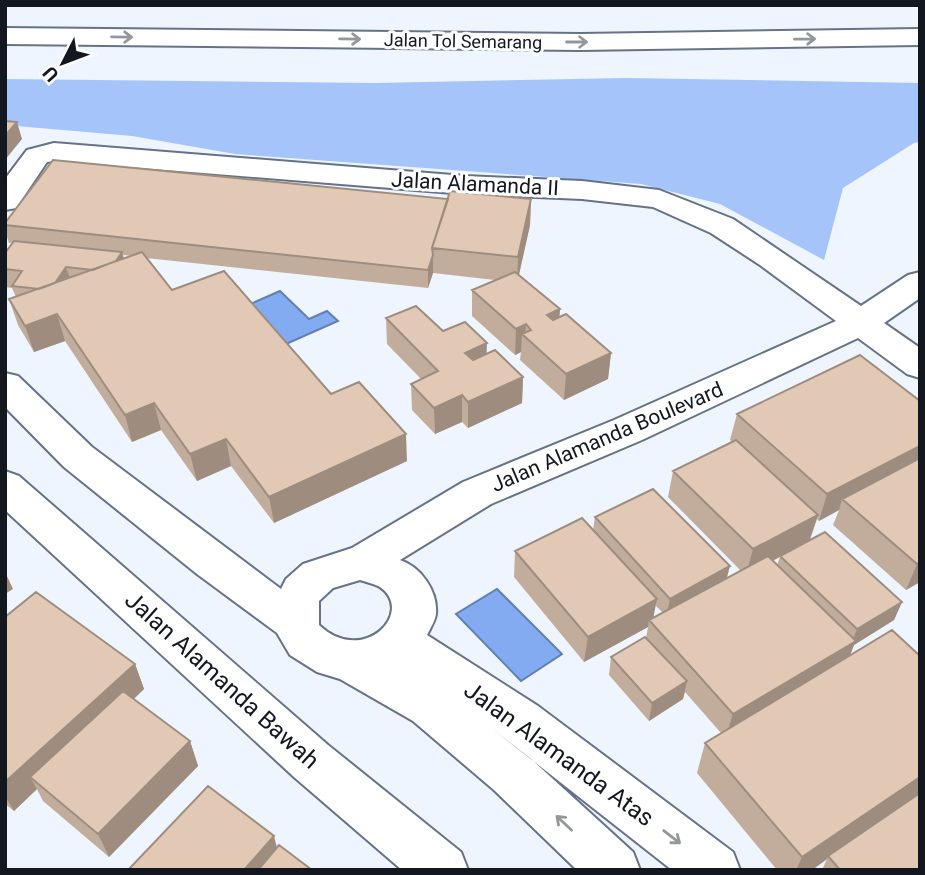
<svg xmlns="http://www.w3.org/2000/svg" width="925" height="875" font-family="Roboto,sans-serif">
	<style>
		.green { fill: #a5c4fa }
		.water { fill: #83abf1; stroke: #617fb2; stroke-width: 2 }
		.lines { fill: none; stroke-linecap: round; stroke-linejoin: round }
		.minor-casing { stroke: #657288; stroke-width: 4 }
		.motorway-casing { stroke: #657288; stroke-width: 4 }
		.minor { fill: #fff; fill-rule: evenodd }
		.motorway { fill: #fff; fill-rule: evenodd }
		.wall { fill: #c2ad9c; fill-rule: evenodd }
		.shaded-wall { fill: #9e8d7f }
		.building { fill: #e1c9b5; stroke: #9e8d7f; stroke-width: 2 }
		.oneway { stroke: #94979b }
		.labels { text-anchor: middle; dominant-baseline: central; stroke-width: 6; stroke-linejoin: round; paint-order: stroke }
		.far-street-label { font-size: 18px; fill: #121720; stroke: #fff }
		.street-label { font-size: 21px; fill: #121720; stroke: #fff }
		.near-street-label { font-size: 24px; fill: #121720; stroke: #fff }
	</style>
	<rect width="100%" height="100%" fill="#eff5ff"/>
	<path class="green" d="M 626,78 L 920,83 L 920,142 L 914,143 L 843,188 L 824,260 L 720,204 L 641,184 L 235,154 L 132,136 L 5,125 L 5,79 L 375,83 Z"/>
	<path class="water" d="M 280,291 L 309,319 L 327,311 L 338,321 L 286,344 L 248,305 Z
		M 497,589 L 562,654 L 521,681 L 456,614 Z"/>
	<g class="lines">
		<g class="minor-casing">
			<path id="minor" d="M 54,143 L 465,176 L 582,181 L 659,190 L 733,219 L 861,306 L 908,275 L 920,272 L 920,298 L 884,323 L 920,348 L 920,378 L 907,374 L 858,338 L 642,440 L 491,504 L 400,560 C 421,567 438,591 436,614 C 435,621 430,629 427,635 L 538,706 L 733,852 L 740,870 L 672,870 L 490,727 L 530,758 L 633,852 L 640,870 L 577,870 L 494,790 L 413,721 L 340,679 L 317,672 L 290,655 L 277,633 L 197,574 L 64,467 L 5,407 L 5,373 L 18,376 L 92,447 L 281,589 L 286,579 L 303,564 L 352,548 L 463,482 L 614,420 L 836,321 L 760,265 L 711,233 L 653,207 L 582,199 L 465,194 L 54,161 L 47,162 L 16,208 L 5,210 L 5,179 L 27,150 ZM 360,580 C 366,582 375,584 380,587 C 416,612 363,667 319,625 L 319,601 L 333,588 Z
				M 5,471 L 19,476 L 328,745 L 461,852 L 468,870 L 402,870 L 294,777 L 5,510 Z"/>
		</g>
		<g class="motorway-casing">
			<path id="motorway" d="M 5,28 L 580,34 L 920,29 L 920,45 L 580,50 L 5,44 Z"/>
		</g>
		<use href="#minor" class="minor"/>
		<use href="#motorway" class="motorway"/>
	</g>
	<path class="wall" d="M 448,199 L 531,199 L 530,225 L 519,275 L 560,309 L 559,317 L 611,353 L 608,379 L 564,400 L 520,360 L 521,352 L 515,355 L 472,316 L 472,290 L 495,280 L 433,273 L 428,288 L 146,258 L 172,290 L 331,394 L 407,461 L 274,523 L 231,466 L 197,481 L 161,430 L 132,442 L 65,341 L 34,352 L 18,325 L 9,299 L 16,297 L 12,288 L 5,287 L 5,253 L 12,243 L 9,243 L 5,231 L 5,223 ZM 123,255 L 132,256 L 124,259 Z
		M 386,318 L 443,331 L 487,354 L 523,377 L 522,403 L 468,428 L 462,422 L 435,434 L 412,410 L 411,384 L 421,379 L 387,344 Z
		M 920,401 L 920,582 L 906,590 L 833,525 L 839,510 L 819,521 L 817,519 L 810,540 L 902,602 L 894,620 L 854,645 L 850,655 L 920,870 L 822,870 L 827,859 L 812,870 L 777,870 L 697,773 L 705,743 L 721,733 L 685,692 L 683,699 L 649,721 L 609,675 L 611,657 L 646,638 L 648,627 L 584,662 L 514,577 L 515,551 L 593,530 L 595,517 L 727,579 L 741,571 L 668,497 L 673,471 L 732,442 L 730,440 L 737,414 ZM 780,557 L 777,565 L 773,561 ZM 655,605 L 663,613 L 653,618 Z
		M 5,617 L 135,664 L 144,689 L 134,699 L 190,741 L 198,766 L 109,857 L 43,801 L 37,789 L 14,811 L 5,804 Z"/>
	<path class="shaded-wall" d="M 17,122 L 22,139 L 5,160 L 5,136 Z
		M 531,199 L 530,225 L 517,283 L 518,257 Z
		M 122,252 L 127,270 L 110,272 Z
		M 433,255 L 433,273 L 428,288 L 428,270 Z
		M 66,267 L 72,285 L 50,290 Z
		M 560,309 L 558,335 L 547,315 Z
		M 57,314 L 65,341 L 34,352 L 25,326 Z
		M 526,324 L 525,337 L 522,334 L 521,352 L 515,355 L 516,329 Z
		M 487,343 L 486,369 L 465,379 L 465,353 Z
		M 611,353 L 608,379 L 564,400 L 566,374 Z
		M 523,377 L 522,403 L 468,428 L 468,402 Z
		M 462,395 L 462,422 L 435,434 L 434,408 Z
		M 154,403 L 161,430 L 132,442 L 125,415 Z
		M 406,434 L 407,461 L 274,523 L 269,497 Z
		M 226,439 L 231,466 L 197,481 L 190,454 Z
		M 920,446 L 920,467 L 842,499 L 839,510 L 819,521 L 827,494 Z
		M 818,515 L 809,541 L 746,575 L 753,549 Z
		M 920,563 L 920,582 L 906,590 L 917,564 Z
		M 730,566 L 725,585 L 666,617 L 670,599 Z
		M 5,572 L 13,589 L 5,594 Z
		M 657,599 L 652,624 L 649,620 L 648,627 L 584,662 L 588,637 Z
		M 902,602 L 894,620 L 854,645 L 846,666 L 725,739 L 733,714 L 851,644 L 857,629 Z
		M 135,664 L 144,689 L 40,786 L 30,777 L 37,789 L 14,811 L 5,796 L 5,782 Z
		M 687,681 L 683,699 L 649,721 L 652,703 Z
		M 190,741 L 198,766 L 109,857 L 98,834 Z
		M 920,777 L 920,796 L 828,856 L 827,859 L 812,870 L 796,870 L 802,857 Z
		M 274,836 L 278,852 L 263,870 L 244,870 Z"/>
	<path class="building" d="M 5,121 L 17,122 L 5,136 Z
		M 53,160 L 448,199 L 432,248 L 433,255 L 428,270 L 5,225 L 5,223 Z
		M 450,191 L 531,199 L 518,257 L 432,248 Z
		M 14,241 L 122,252 L 116,261 L 93,270 L 66,267 L 55,283 L 39,289 L 12,286 L 22,271 L 5,269 L 5,253 Z
		M 142,252 L 172,290 L 224,271 L 331,394 L 359,382 L 406,434 L 269,497 L 226,439 L 190,454 L 154,403 L 125,415 L 57,314 L 25,326 L 9,299 Z
		M 515,272 L 560,309 L 547,315 L 553,320 L 566,314 L 611,353 L 566,374 L 522,334 L 531,330 L 526,324 L 516,329 L 472,290 Z
		M 416,306 L 443,331 L 465,322 L 487,343 L 465,353 L 473,360 L 495,350 L 523,377 L 468,402 L 462,395 L 434,408 L 411,384 L 438,371 L 386,318 Z
		M 860,355 L 920,401 L 920,446 L 827,494 L 737,414 Z
		M 736,440 L 818,515 L 753,549 L 673,471 Z
		M 920,458 L 920,563 L 917,564 L 842,499 Z
		M 653,489 L 730,566 L 670,599 L 595,517 Z
		M 582,518 L 657,599 L 588,637 L 515,551 Z
		M 825,532 L 902,602 L 857,629 L 780,556 Z
		M 768,556 L 856,641 L 733,714 L 649,620 Z
		M 36,592 L 135,664 L 5,782 L 5,617 Z
		M 892,630 L 920,656 L 920,777 L 802,857 L 705,743 Z
		M 645,637 L 687,681 L 652,703 L 611,657 Z
		M 123,691 L 190,741 L 98,834 L 30,777 Z
		M 208,786 L 274,836 L 244,870 L 128,870 Z
		M 920,793 L 920,870 L 840,870 L 828,856 Z
		M 279,845 L 312,870 L 258,870 Z"/>
	<defs><path id="oneway-shaft" d="M-6 0H5M1.5-3L5.5 0L1.5 3" fill="none" stroke-width="1.6" stroke-linecap="round" stroke-linejoin="round" transform="scale(1.75)"/></defs>
	<g class="oneway">
		<use href="#oneway-shaft" transform="translate(122 37) rotate(1)"/>
		<use href="#oneway-shaft" transform="translate(350 39) rotate(1)"/>
		<use href="#oneway-shaft" transform="translate(805 39) rotate(-1)"/>
		<use href="#oneway-shaft" transform="translate(577 42)"/>
		<use href="#oneway-shaft" transform="translate(564 823) rotate(-137)"/>
		<use href="#oneway-shaft" transform="translate(672 837) rotate(38)"/>
	</g>
	<g class="labels">
		<g class="far-street-label">
			<text transform="translate(463 41) rotate(1)">Jalan Tol Semarang</text>
		</g>
		<g class="street-label">
			<text transform="translate(475 184) rotate(3)">Jalan Alamanda II</text>
			<text transform="translate(607 437) rotate(-23)">Jalan Alamanda Boulevard</text>
		</g>
		<g class="near-street-label">
			<text transform="translate(222 680) rotate(42)">Jalan Alamanda Bawah</text>
			<text transform="translate(559 754) rotate(36)">Jalan Alamanda Atas</text>
		</g>
	</g>
	<rect width="925" height="875" fill="none" stroke="#121720" stroke-width="14"/>
	<g transform="translate(63 63) rotate(228)" stroke="#ffffff" stroke-width="5" paint-order="stroke">
	<path d="M0-5L12 26L0 18L-12 26Z" fill="#121720"/>
	<text y="-10" font-size="19" font-weight="bold" text-anchor="middle" fill="#121720">U</text>
	</g>
</svg>
